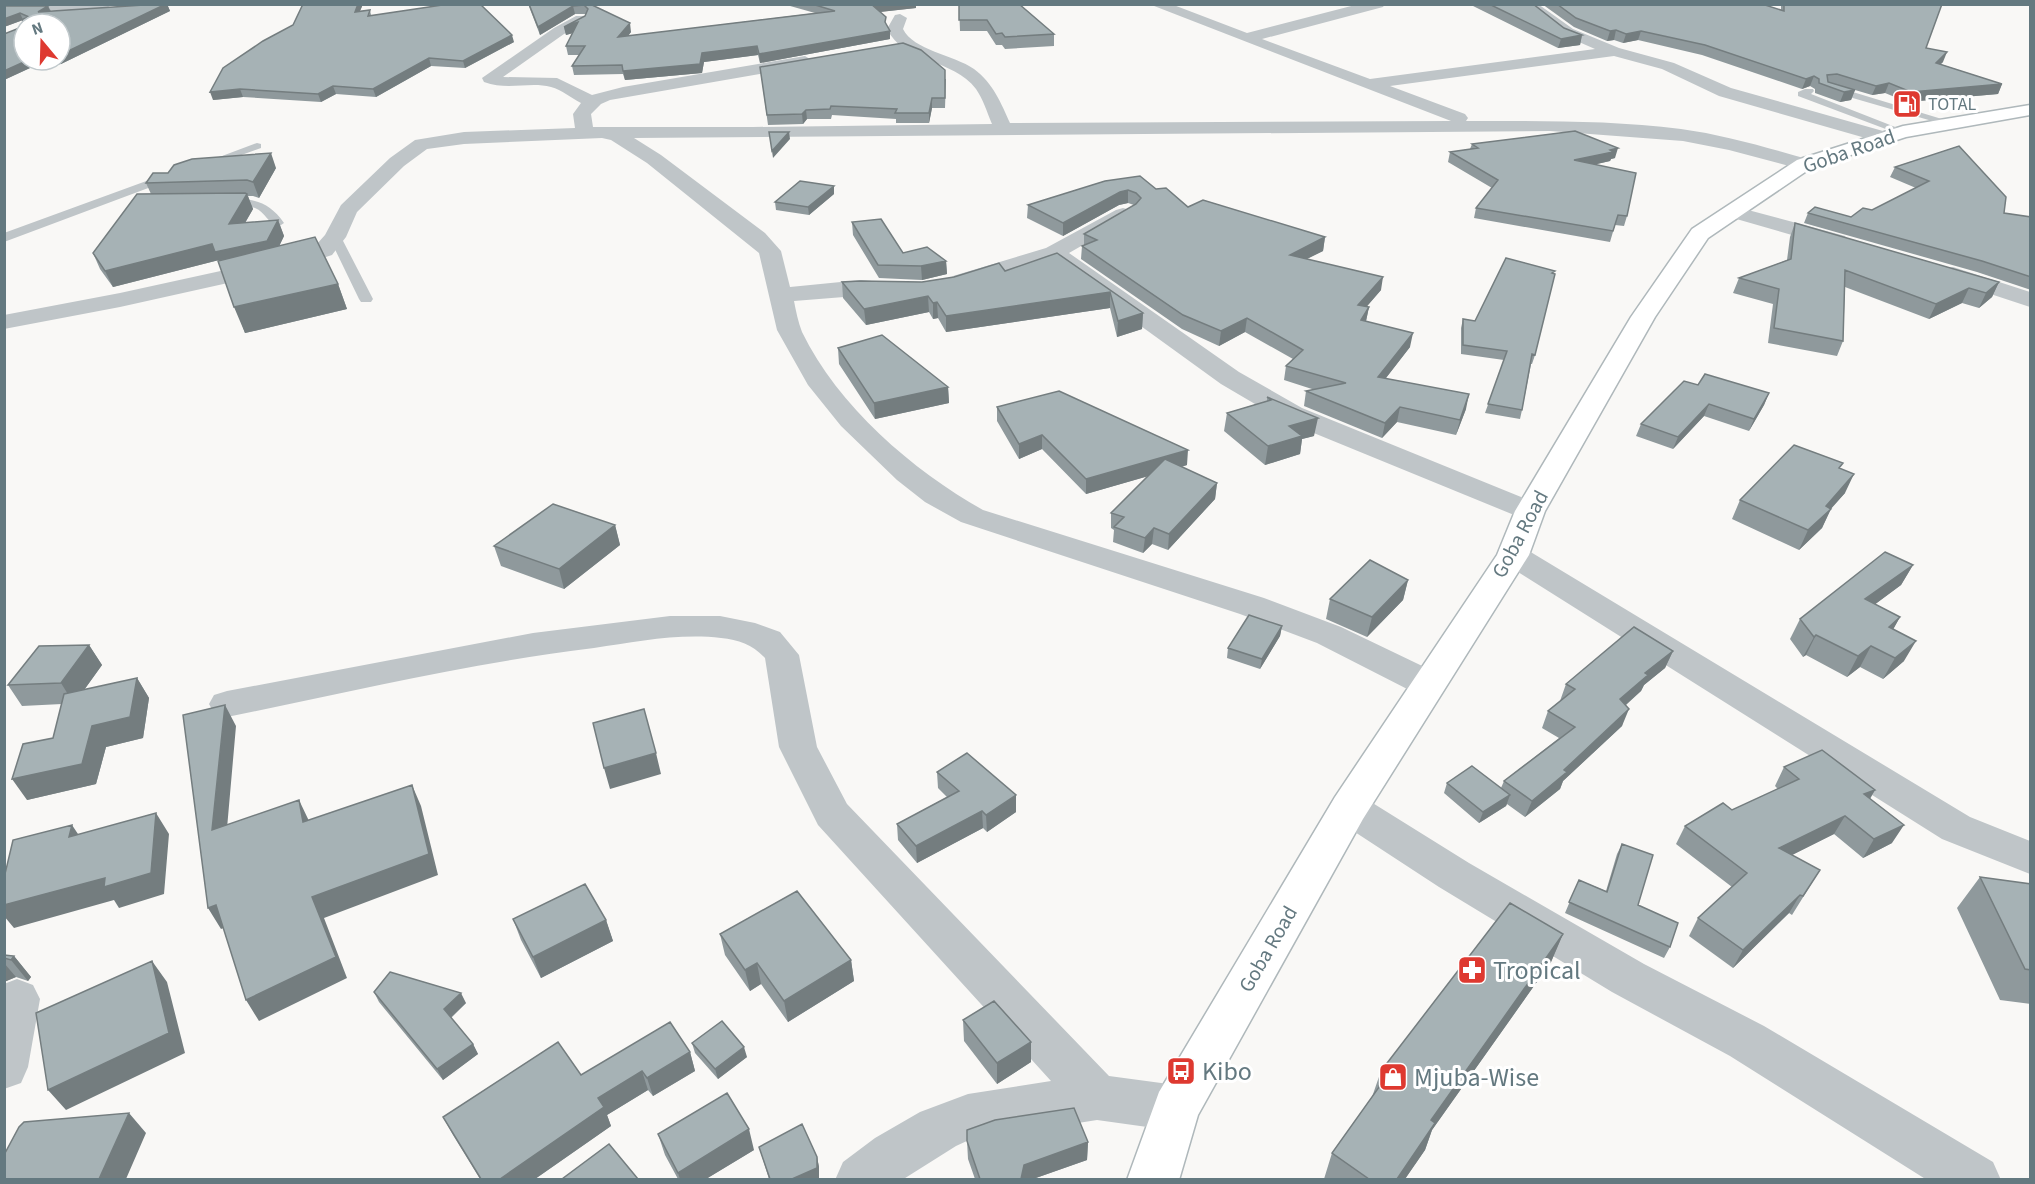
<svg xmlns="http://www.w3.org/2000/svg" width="2035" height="1184" font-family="'Source Sans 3',sans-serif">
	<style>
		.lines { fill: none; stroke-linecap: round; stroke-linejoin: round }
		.secondary-casing { stroke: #afb8bb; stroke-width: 3 }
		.service { fill: #bfc5c8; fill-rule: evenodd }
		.minor { fill: #bfc5c8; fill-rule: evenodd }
		.secondary { fill: #fff; fill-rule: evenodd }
		.wall { fill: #8f999c }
		.shaded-wall { fill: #747d7f }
		.building { fill: #a6b2b5; stroke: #747d7f; stroke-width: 1.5 }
		.labels { text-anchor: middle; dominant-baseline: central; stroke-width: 6; stroke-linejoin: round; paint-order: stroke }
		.far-poi-label { font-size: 18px; fill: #647980; stroke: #fff; text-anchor: start }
		.street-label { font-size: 21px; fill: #647980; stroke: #fff }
		.near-poi-label { font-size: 26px; fill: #647980; stroke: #fff; text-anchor: start }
	</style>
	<rect width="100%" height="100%" fill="#f9f8f6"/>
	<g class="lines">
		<g class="secondary-casing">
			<path id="secondary" d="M 2030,105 L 2030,115 L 1906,137 L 1811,168 L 1708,238 L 1655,317 L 1545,511 L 1529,555 L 1363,819 L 1198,1115 L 1179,1180 L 1127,1180 L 1159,1092 L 1335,797 L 1497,555 L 1515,511 L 1631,317 L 1692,229 L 1797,160 L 1903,126 Z"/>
		</g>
		<path class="service" d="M 1825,86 L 1833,86 L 1955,123 L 1950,126 L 1946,125 L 1825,90 Z
			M 1805,89 L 1813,89 L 1814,91 L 1811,94 L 1908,132 L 1903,135 L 1899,134 L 1798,96 L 1798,92 Z
			M 257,143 L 261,144 L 261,148 L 208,167 L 204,168 L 198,165 Z
			M 171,172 L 177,176 L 175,178 L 4,242 L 4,233 Z
			M 224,199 C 251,198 268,200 284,223 L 278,227 C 269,224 265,212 255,208 C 244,203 231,208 220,206 L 218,203 Z
			M 335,233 L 341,237 L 373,299 L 371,302 L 361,302 L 359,299 L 329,237 Z"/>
		<path class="minor" d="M 4,4 L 109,4 L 110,6 L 103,10 L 4,11 Z
			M 1149,4 L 1171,4 L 1247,33 L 1359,4 L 1385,4 L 1383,7 L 1262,39 L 1370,79 L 1595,49 L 1563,35 L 1521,4 L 1538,4 L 1573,29 L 1619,48 L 1674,63 L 1731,88 L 1890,133 L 1892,137 L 1890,141 L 1883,143 L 1719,96 L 1662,69 L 1614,56 L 1390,86 L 1465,114 L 1468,118 L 1466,121 C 1538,121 1610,120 1681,129 C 1725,135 1768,148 1811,160 L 1814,164 L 1811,168 L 1804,170 L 1729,150 L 1683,141 L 1550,131 L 634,138 L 661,155 L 765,233 L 781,251 L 790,287 L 861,280 L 894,283 L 898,288 L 894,293 L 794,301 C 796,311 798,322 802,332 C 838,406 912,470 983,510 L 1264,598 L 1341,627 L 1441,675 L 1446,684 L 1441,693 L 1428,696 L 1415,693 L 1317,643 L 1240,614 L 961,522 L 925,502 L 897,480 L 841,426 L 808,385 L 777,330 L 759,253 L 647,163 L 611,140 L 602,138 L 464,144 L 427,149 L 404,166 L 357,212 L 346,237 L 332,255 L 286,270 L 120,307 L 4,329 L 4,315 L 120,293 L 280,258 L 316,245 L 325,235 L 341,205 L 390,158 L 415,140 L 464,132 L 575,128 L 573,114 L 581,103 C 571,98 562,90 551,87 C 529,81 509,91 484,82 L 482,78 L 554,28 L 576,16 L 586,16 L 588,19 L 586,22 L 564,34 L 503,77 L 557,78 L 592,95 L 623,87 L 805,56 L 813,61 L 805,66 L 610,100 L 601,104 L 591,114 L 593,127 L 753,127 L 992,124 C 987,112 983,99 976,89 C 953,58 904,64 887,29 L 895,15 L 900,14 L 907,18 L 903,29 C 913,50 954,55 974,69 C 993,83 1001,103 1010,123 L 1451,121 Z
			M 1733,206 L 1845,236 L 1848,241 L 1845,246 L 1837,248 L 1726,216 L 1722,212 L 1726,208 Z
			M 1123,208 L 1130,210 L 1134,214 L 1130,218 L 1069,253 L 1239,372 L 1302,408 L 1541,505 L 1545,511 L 1541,517 L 1530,520 L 1519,517 L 1282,420 L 1221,384 L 1051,261 L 961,288 L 953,286 L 949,281 L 953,276 L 1046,248 L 1116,210 Z
			M 1953,267 L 2030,292 L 2030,307 L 1945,279 L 1942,274 L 1945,269 Z
			M 1513,545 L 1524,548 L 1970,817 L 2030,841 L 2030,874 L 1942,839 L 1502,562 L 1497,555 L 1502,548 Z
			M 670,616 L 720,616 L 755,623 L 780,632 L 799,655 L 817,747 L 847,804 L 1109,1076 L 1176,1085 L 1193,1092 L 1201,1108 L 1193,1124 L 1176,1131 L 1097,1120 L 969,1140 L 956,1146 L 902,1180 L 835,1180 L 843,1162 L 875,1138 L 920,1112 L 968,1094 L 1051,1081 L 818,825 L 779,747 L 765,658 C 753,645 739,640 721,638 C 679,633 635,642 594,648 C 471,663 349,692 227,717 L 214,713 L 209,704 L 214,695 L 227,691 L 533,633 Z
			M 1349,793 L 1363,797 L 1469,863 L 1644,964 L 1764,1026 L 1993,1162 L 2001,1180 L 1927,1180 L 1730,1056 L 1612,992 L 1439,887 L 1335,819 L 1329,808 L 1335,797 Z
			M 17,979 L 33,985 L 40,999 L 28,1067 L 21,1083 L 4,1089 L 4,984 Z"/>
		<use href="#secondary" class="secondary"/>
	</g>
	<path class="wall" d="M 159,4 L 167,4 L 170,11 L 61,64 L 30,68 L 4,80 L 4,34 L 22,27 L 23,20 L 4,27 L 4,6 L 48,6 L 51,11 Z
		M 303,4 L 363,4 L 360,11 L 370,10 L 371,15 L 514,42 L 465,68 L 431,66 L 376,97 L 336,94 L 321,102 L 243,97 L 213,100 L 293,25 Z
		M 528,4 L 590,4 L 631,32 L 628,36 L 815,13 L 783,4 L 916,4 L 916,8 L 879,12 L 890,31 L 890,39 L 760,63 L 758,55 L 704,62 L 702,73 L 625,80 L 623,74 L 574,75 L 572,66 L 579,55 L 568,55 L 566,46 L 573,33 L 566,35 L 564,27 L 585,16 L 586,14 L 575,14 L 540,35 Z
		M 959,4 L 1054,34 L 1054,46 L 1005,49 L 1002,45 L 996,45 L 987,31 L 960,31 Z
		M 1469,4 L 1533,4 L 1564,28 L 1582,35 L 1580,45 L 1558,48 Z
		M 1542,4 L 1762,4 L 1781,10 L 1781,4 L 1942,4 L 1926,48 L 1943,62 L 1940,64 L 2002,84 L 1998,94 L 1907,102 L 1885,93 L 1872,95 L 1855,90 L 1851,100 L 1840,102 L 1815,93 L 1815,89 L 1810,86 L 1802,89 L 1702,55 L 1638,40 L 1623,43 L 1614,40 L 1607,41 L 1574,27 Z
		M 760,67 L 946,79 L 945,108 L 932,108 L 929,123 L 896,123 L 896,119 L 832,115 L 831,119 L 807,119 L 803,124 L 768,125 Z
		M 1472,144 L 1615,158 L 1611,159 L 1610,161 L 1596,164 L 1627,216 L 1624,226 L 1615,225 L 1610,242 L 1474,218 L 1476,208 L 1492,188 L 1448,162 L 1450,152 L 1470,149 Z
		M 1959,146 L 2004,213 L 2031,217 L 2031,290 L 1977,272 L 1804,223 L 1808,213 L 1851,217 L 1872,210 L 1916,188 L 1890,177 L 1895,167 Z
		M 276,168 L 259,198 L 253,196 L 248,196 L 253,209 L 245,223 L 278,220 L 284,236 L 279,246 L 338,284 L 347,309 L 245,333 L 219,260 L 113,287 L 100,269 L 93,253 L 151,194 L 146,183 L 168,173 Z
		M 1105,181 L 1156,189 L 1188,207 L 1325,237 L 1323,251 L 1307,259 L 1381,290 L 1367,306 L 1369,307 L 1366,321 L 1410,347 L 1386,378 L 1466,409 L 1456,435 L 1397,422 L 1382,438 L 1304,406 L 1306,391 L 1315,390 L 1284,380 L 1286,366 L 1293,359 L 1245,332 L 1219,346 L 1182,329 L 1081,259 L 1082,246 L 1084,245 L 1084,234 L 1134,205 L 1128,203 L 1119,205 L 1063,236 L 1027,218 L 1028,205 Z
		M 834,194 L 809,215 L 776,210 L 775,202 Z
		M 852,222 L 903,253 L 946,261 L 947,274 L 922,280 L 879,278 L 853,235 Z
		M 1795,223 L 1999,282 L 1992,297 L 1979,308 L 1962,303 L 1929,319 L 1845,287 L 1843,341 L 1837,356 L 1768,343 L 1773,304 L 1733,293 L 1739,278 L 1787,260 L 1790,237 Z
		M 1057,253 L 1143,313 L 1142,329 L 1117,337 L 1110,308 L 946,332 L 938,318 L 933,319 L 929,312 L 866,325 L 843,298 L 842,282 L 922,282 L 1005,271 Z
		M 1554,274 L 1535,355 L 1532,364 L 1531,364 L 1522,410 L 1520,419 L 1485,413 L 1504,360 L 1461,354 L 1461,328 L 1463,319 L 1475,321 Z
		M 838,348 L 948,387 L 949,403 L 875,419 L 839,364 Z
		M 1698,385 L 1769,393 L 1764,405 L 1749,431 L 1704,416 L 1673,449 L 1636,436 L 1641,424 Z
		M 1267,397 L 1314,436 L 1302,439 L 1300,454 L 1265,465 L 1224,431 L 1227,413 L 1267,401 Z
		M 997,407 L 1187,465 L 1181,467 L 1217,483 L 1215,499 L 1168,550 L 1152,544 L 1143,553 L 1113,542 L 1114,530 L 1111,528 L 1111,513 L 1148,476 L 1086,494 L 1042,449 L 1019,459 L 997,421 Z
		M 1841,469 L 1845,493 L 1831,508 L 1822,528 L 1799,550 L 1732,519 L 1740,500 Z
		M 615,525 L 620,545 L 564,589 L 501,566 L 494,546 Z
		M 1913,565 L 1901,585 L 1875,604 L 1900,617 L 1893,629 L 1904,661 L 1883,679 L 1860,667 L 1847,677 L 1806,655 L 1803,657 L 1790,639 L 1800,619 Z
		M 1408,580 L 1403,600 L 1367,637 L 1326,619 L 1330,599 Z
		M 1282,626 L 1280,636 L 1260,669 L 1227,658 L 1228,648 Z
		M 89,645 L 102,665 L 84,690 L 137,678 L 149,698 L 143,738 L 106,747 L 96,784 L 27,800 L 53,738 L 62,704 L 22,706 L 8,685 Z
		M 1673,651 L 1665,668 L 1644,685 L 1641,691 L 1626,705 L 1622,726 L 1563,781 L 1560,789 L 1525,817 L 1507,804 L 1506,806 L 1479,823 L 1444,793 L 1447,783 L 1501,788 L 1504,781 L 1559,738 L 1542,728 L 1548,711 L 1560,701 L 1566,684 Z
		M 1784,767 L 1875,790 L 1870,799 L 1892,843 L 1863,858 L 1834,834 L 1792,855 L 1820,870 L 1792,915 L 1789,913 L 1733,968 L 1689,936 L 1698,918 L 1732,887 L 1676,844 L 1685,826 L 1732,810 L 1778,789 L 1775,786 Z
		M 937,772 L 1016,812 L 987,832 L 983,828 L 917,863 L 898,840 L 897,824 L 947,797 L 938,788 Z
		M 1622,844 L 1638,905 L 1670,947 L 1664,958 L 1565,913 L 1579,880 L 1606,891 L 1617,854 Z
		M 1980,877 L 2031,884 L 2031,1004 L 2000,1000 L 1957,908 Z
		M 513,919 L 606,920 L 613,941 L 541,978 L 521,940 Z
		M 720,934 L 851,960 L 854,981 L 788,1022 L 761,984 L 750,991 L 725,955 Z
		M 1563,934 L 1551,962 L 1432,1130 L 1425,1150 L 1405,1179 L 1324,1179 L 1332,1153 L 1372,1097 L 1381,1071 Z
		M 4,955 L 14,956 L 31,977 L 28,981 L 16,977 L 4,982 Z
		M 374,992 L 466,1003 L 451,1018 L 473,1044 L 478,1054 L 443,1080 L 379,1002 Z
		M 963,1020 L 1031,1042 L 1031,1062 L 997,1084 L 964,1041 Z
		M 692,1043 L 747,1057 L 718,1079 L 695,1053 Z
		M 690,1052 L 695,1071 L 653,1096 L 648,1090 L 607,1115 L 611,1126 L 535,1179 L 480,1179 L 453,1135 L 443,1117 L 581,1075 Z
		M 658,1134 L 754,1150 L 706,1179 L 678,1179 L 665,1155 Z
		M 967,1141 L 1088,1142 L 1087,1160 L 1033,1179 L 975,1179 L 968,1159 Z
		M 759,1147 L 817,1157 L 819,1167 L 819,1178 L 816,1179 L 769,1179 Z"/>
	<path class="shaded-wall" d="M 166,4 L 167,4 L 170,11 L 61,64 L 30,68 L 4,80 L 4,71 L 26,61 L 60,60 L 60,55 Z
		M 358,4 L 363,4 L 357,18 L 355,12 Z
		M 870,4 L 916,4 L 916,8 L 871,13 Z
		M 48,6 L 51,13 L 38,12 Z
		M 573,6 L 575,14 L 540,35 L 538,27 Z
		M 20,13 L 23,20 L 4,27 L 4,19 Z
		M 578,22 L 580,31 L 566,35 L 564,27 Z
		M 630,23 L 631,32 L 620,46 L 618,37 Z
		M 1616,30 L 1614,40 L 1607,41 L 1610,31 Z
		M 890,31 L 890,39 L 760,63 L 759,54 Z
		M 1641,31 L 1638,40 L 1623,43 L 1626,34 Z
		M 512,35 L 514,42 L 465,68 L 463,61 Z
		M 1582,35 L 1580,45 L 1558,48 L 1561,39 Z
		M 757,46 L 758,55 L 704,62 L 702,73 L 625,80 L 623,71 L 702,53 Z
		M 1947,52 L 1943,62 L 1932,73 L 1936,63 Z
		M 429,58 L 431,66 L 376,97 L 373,89 Z
		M 1814,76 L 1810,86 L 1802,89 L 1806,79 Z
		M 1889,83 L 1885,93 L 1872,95 L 1876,86 Z
		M 2002,84 L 1998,94 L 1907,102 L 1911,92 Z
		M 333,86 L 336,94 L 321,102 L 318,94 Z
		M 240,89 L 243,97 L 213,100 L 210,92 Z
		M 1855,90 L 1851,100 L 1840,102 L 1844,92 Z
		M 932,98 L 932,108 L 929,123 L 929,113 Z
		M 806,110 L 807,119 L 803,124 L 802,114 Z
		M 789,132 L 790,139 L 773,158 L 772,151 Z
		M 1618,148 L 1615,158 L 1611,159 L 1610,161 L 1572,170 L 1574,160 Z
		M 271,153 L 276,168 L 259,198 L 253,182 Z
		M 834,186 L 834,194 L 809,215 L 808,207 Z
		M 1128,190 L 1128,203 L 1119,205 L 1063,236 L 1063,223 L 1120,192 Z
		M 247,194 L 253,209 L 235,240 L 229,224 Z
		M 278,220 L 284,236 L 274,257 L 219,260 L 113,287 L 105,271 Z
		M 1325,237 L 1323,251 L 1288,268 L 1290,255 Z
		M 946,261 L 947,274 L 922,280 L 921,266 Z
		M 1383,277 L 1381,290 L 1356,319 L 1358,305 Z
		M 1999,282 L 1992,297 L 1979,308 L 1986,293 Z
		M 338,284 L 347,309 L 245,333 L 234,307 Z
		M 1969,288 L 1962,303 L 1929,319 L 1936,304 Z
		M 1110,292 L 1110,308 L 946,332 L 946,316 Z
		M 928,296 L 929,312 L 866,325 L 864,309 Z
		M 937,302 L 938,318 L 933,319 L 933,303 Z
		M 1369,307 L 1366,321 L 1361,320 Z
		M 1143,313 L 1142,329 L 1117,337 L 1118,321 Z
		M 1247,318 L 1245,332 L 1219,346 L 1221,331 Z
		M 1413,333 L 1410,347 L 1375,392 L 1378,377 Z
		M 948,387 L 949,403 L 875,419 L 874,403 Z
		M 1769,393 L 1764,405 L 1749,431 L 1754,419 Z
		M 1469,394 L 1466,409 L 1456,435 L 1460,420 Z
		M 1709,404 L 1704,416 L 1673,449 L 1678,437 Z
		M 1400,407 L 1397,422 L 1382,438 L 1385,423 Z
		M 1318,418 L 1314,436 L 1302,439 L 1300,454 L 1265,465 L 1268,446 L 1289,426 Z
		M 1042,435 L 1042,449 L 1019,459 L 1019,444 Z
		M 1188,450 L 1187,465 L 1086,494 L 1086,479 Z
		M 1854,474 L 1845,493 L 1830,510 L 1831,509 L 1822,528 L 1799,550 L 1808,530 L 1826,506 Z
		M 1217,483 L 1215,499 L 1168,550 L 1169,534 Z
		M 615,525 L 620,545 L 564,589 L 559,569 Z
		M 1154,528 L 1152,544 L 1143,553 L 1145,538 Z
		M 1913,565 L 1901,585 L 1854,620 L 1865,599 Z
		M 1408,580 L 1403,600 L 1367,637 L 1372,617 Z
		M 1900,617 L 1889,637 L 1889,627 Z
		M 1282,626 L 1280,636 L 1260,669 L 1262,659 Z
		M 1816,635 L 1806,655 L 1803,657 L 1814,637 Z
		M 1916,641 L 1904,661 L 1883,679 L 1895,658 Z
		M 89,645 L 102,665 L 74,704 L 61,683 Z
		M 1871,646 L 1860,667 L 1847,677 L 1858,656 Z
		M 1673,651 L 1665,668 L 1644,685 L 1641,691 L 1613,716 L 1620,699 L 1645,673 Z
		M 137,678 L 149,698 L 143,738 L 106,747 L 96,784 L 27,800 L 12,779 L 92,726 Z
		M 225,705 L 236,726 L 225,851 L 212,830 Z
		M 1629,709 L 1622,726 L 1563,781 L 1560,789 L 1525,817 L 1532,801 Z
		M 656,753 L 661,774 L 610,789 L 604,768 Z
		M 412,785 L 421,806 L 438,875 L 324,918 L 347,978 L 259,1021 L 246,1000 L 312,897 Z
		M 1875,790 L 1864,808 L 1864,794 Z
		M 1016,795 L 1016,812 L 987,832 L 986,815 Z
		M 1510,795 L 1506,806 L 1479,823 L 1483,812 Z
		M 299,800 L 309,821 L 303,822 Z
		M 982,811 L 983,828 L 917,863 L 916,846 Z
		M 156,813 L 169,834 L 164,894 L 119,908 L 114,900 L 14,928 L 4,916 L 4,905 Z
		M 1845,816 L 1834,834 L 1768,867 L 1779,848 Z
		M 72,825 L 86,846 L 69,837 Z
		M 1904,825 L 1892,843 L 1863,858 L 1874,839 Z
		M 1800,895 L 1789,913 L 1733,968 L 1743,950 Z
		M 216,905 L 229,926 L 221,929 L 208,908 Z
		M 606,920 L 613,941 L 541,978 L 533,957 Z
		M 1563,934 L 1551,962 L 1432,1130 L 1425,1150 L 1405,1179 L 1397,1179 L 1431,1120 Z
		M 14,956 L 31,977 L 28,981 L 11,960 Z
		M 851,960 L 854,981 L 788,1022 L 784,1001 Z
		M 152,961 L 167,982 L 185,1053 L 66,1110 L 48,1090 Z
		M 4,963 L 16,977 L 4,982 Z
		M 757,963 L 761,984 L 750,991 L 745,970 Z
		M 461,993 L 466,1003 L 449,1019 L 444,1009 Z
		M 1031,1042 L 1031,1062 L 997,1084 L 997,1063 Z
		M 473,1044 L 478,1054 L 443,1080 L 437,1069 Z
		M 744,1047 L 747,1057 L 718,1079 L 715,1069 Z
		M 690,1052 L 695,1071 L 653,1096 L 647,1078 Z
		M 642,1071 L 648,1090 L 607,1115 L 611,1126 L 535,1179 L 500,1179 L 598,1098 Z
		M 129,1113 L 146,1133 L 126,1179 L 99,1179 Z
		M 749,1129 L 754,1150 L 706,1179 L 680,1179 L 678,1173 Z
		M 1088,1142 L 1087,1160 L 1033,1179 L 1021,1179 L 1024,1165 Z
		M 817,1157 L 819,1167 L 819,1178 L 816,1179 L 792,1179 Z"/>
	<path class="building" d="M 159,4 L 166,4 L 60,55 L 60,24 L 24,24 L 24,60 L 33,60 L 26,61 L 4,71 L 4,34 L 22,27 L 23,19 L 29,17 L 20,13 L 4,19 L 4,6 L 48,6 L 38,12 Z
		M 303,4 L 358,4 L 355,12 L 370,10 L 368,16 L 449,4 L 480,4 L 512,35 L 463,61 L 429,58 L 373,89 L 333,86 L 318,94 L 240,89 L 210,92 L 223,68 L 263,41 L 293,25 Z
		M 529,4 L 590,4 L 630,23 L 618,37 L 835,11 L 812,4 L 871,4 L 886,17 L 885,22 L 890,31 L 759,54 L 757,46 L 702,53 L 700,64 L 623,71 L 622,65 L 572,66 L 585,46 L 566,46 L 578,22 L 564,27 L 585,16 L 588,9 L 584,5 L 573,6 L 538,27 Z
		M 959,4 L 1019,4 L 1054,34 L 1005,37 L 1002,33 L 996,34 L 987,20 L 959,20 Z
		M 1489,4 L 1533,4 L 1564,28 L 1582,35 L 1561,39 Z
		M 1557,4 L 1762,4 L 1784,11 L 1784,4 L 1942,4 L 1926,48 L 1947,52 L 1936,63 L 2002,84 L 1911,92 L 1889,83 L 1876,86 L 1837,74 L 1827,75 L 1828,82 L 1855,90 L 1844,92 L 1819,83 L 1819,79 L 1814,76 L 1806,79 L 1705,45 L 1641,31 L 1626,34 L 1616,30 L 1610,31 L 1576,18 Z
		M 903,43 L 921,50 L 945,70 L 945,98 L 932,98 L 929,113 L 895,113 L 897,109 L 831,106 L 830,109 L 806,110 L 802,114 L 767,115 L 760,67 Z
		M 1575,131 L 1618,148 L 1610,150 L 1613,152 L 1574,160 L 1636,173 L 1627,216 L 1618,215 L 1613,231 L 1476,208 L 1498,180 L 1450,152 L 1478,148 L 1472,144 Z
		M 769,132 L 789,132 L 772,151 Z
		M 1959,146 L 2006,197 L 2004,213 L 2031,217 L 2031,277 L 1982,261 L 1808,213 L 1815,207 L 1851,217 L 1863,208 L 1872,210 L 1929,181 L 1895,167 Z
		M 271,153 L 253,182 L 247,180 L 146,183 L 153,173 L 168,173 L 174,165 L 192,159 Z
		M 1140,176 L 1156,189 L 1166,188 L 1188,207 L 1203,200 L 1325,237 L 1290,255 L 1383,277 L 1358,305 L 1369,307 L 1361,320 L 1413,333 L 1378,377 L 1469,394 L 1460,420 L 1400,407 L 1385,423 L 1306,391 L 1346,383 L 1286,366 L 1303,350 L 1247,318 L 1221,331 L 1183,315 L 1082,246 L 1097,240 L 1084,234 L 1136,204 L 1141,198 L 1136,193 L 1128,190 L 1120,192 L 1063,223 L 1028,205 L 1105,181 Z
		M 800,181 L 834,186 L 808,207 L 775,202 Z
		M 245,193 L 247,194 L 229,224 L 278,220 L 267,241 L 215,252 L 212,244 L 105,271 L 93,253 L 137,194 Z
		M 881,219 L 903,253 L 927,247 L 946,261 L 921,266 L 878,265 L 852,222 Z
		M 1795,223 L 1999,282 L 1986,293 L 1969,288 L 1936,304 L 1845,270 L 1843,341 L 1774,328 L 1779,289 L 1739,278 L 1791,259 Z
		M 315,237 L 338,284 L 234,307 L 218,261 Z
		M 1057,253 L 1143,313 L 1118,321 L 1110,292 L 946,316 L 937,302 L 933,303 L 928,296 L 864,309 L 842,282 L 860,281 L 922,282 L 954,277 L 999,263 L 1005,271 Z
		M 1506,258 L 1555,271 L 1552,273 L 1555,274 L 1535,355 L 1532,354 L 1522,410 L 1488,404 L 1507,351 L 1463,345 L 1463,319 L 1475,321 Z
		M 882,335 L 948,387 L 874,403 L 838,348 Z
		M 1705,374 L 1769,393 L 1754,419 L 1709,404 L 1678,437 L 1641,424 L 1684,381 L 1698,385 Z
		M 1059,391 L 1188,450 L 1086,479 L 1042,435 L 1019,444 L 997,407 Z
		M 1267,397 L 1318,418 L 1289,426 L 1302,436 L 1268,446 L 1227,413 L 1271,400 Z
		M 1794,445 L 1843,463 L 1839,468 L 1854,474 L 1826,506 L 1831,509 L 1808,530 L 1740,500 Z
		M 1165,459 L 1217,483 L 1169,534 L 1154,528 L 1145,538 L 1114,527 L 1124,517 L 1111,513 Z
		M 553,504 L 615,525 L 559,569 L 494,546 Z
		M 1885,552 L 1913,565 L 1865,599 L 1900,617 L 1889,627 L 1916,641 L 1895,658 L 1871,646 L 1858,656 L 1816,635 L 1814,637 L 1800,619 Z
		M 1370,560 L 1408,580 L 1372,617 L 1330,599 Z
		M 1249,615 L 1282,626 L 1262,659 L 1228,648 Z
		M 1634,627 L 1673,651 L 1645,673 L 1648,675 L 1620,699 L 1629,709 L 1564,770 L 1567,772 L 1532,801 L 1504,781 L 1575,727 L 1548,711 L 1575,689 L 1566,684 Z
		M 89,645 L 61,683 L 8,685 L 39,646 Z
		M 137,678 L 130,717 L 92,726 L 82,764 L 12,779 L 23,744 L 53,738 L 64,694 Z
		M 225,705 L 212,830 L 299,800 L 303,822 L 412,785 L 429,854 L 312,897 L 336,957 L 246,1000 L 216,905 L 208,908 L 183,715 Z
		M 644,709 L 656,753 L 604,768 L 593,723 Z
		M 1822,750 L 1875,790 L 1864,794 L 1904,825 L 1874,839 L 1845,816 L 1779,848 L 1820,870 L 1803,896 L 1800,895 L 1743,950 L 1698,918 L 1747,873 L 1685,826 L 1723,803 L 1732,810 L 1799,779 L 1784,767 Z
		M 967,753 L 1016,795 L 986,815 L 982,811 L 916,846 L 897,824 L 959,791 L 937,772 Z
		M 1472,766 L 1510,795 L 1483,812 L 1447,783 Z
		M 156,813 L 151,873 L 104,887 L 105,878 L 4,905 L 4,878 L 13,840 L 72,825 L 69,837 Z
		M 1622,844 L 1653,855 L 1638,905 L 1678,923 L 1670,947 L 1569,902 L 1579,880 L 1607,892 Z
		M 1980,877 L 2031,884 L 2031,970 L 2025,969 Z
		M 585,884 L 606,920 L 533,957 L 513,919 Z
		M 797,891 L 851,960 L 784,1001 L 757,963 L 745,970 L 720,934 Z
		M 1510,903 L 1563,934 L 1431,1120 L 1435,1123 L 1397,1179 L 1369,1179 L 1332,1153 L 1387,1076 L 1381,1071 Z
		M 4,955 L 14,956 L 11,960 L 4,958 Z
		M 152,961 L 169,1033 L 48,1090 L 36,1013 Z
		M 390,972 L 461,993 L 444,1009 L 473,1044 L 437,1069 L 374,992 Z
		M 994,1001 L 1031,1042 L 997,1063 L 963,1020 Z
		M 722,1021 L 744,1047 L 715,1069 L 692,1043 Z
		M 670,1022 L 690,1052 L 647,1078 L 642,1071 L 598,1098 L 604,1107 L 500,1179 L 481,1179 L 443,1117 L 558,1042 L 581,1075 Z
		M 727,1093 L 749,1129 L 678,1173 L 658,1134 Z
		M 1074,1108 L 1088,1142 L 1024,1165 L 1021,1179 L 980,1179 L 967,1141 L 967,1130 L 995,1120 Z
		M 129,1113 L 99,1179 L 4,1179 L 4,1155 L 19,1127 L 24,1122 Z
		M 802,1124 L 817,1157 L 817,1168 L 792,1179 L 770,1179 L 759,1147 Z
		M 609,1144 L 638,1179 L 562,1179 Z"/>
	<defs>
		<g id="fuel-square" transform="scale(1.5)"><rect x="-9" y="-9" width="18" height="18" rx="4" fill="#de3930" stroke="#fff"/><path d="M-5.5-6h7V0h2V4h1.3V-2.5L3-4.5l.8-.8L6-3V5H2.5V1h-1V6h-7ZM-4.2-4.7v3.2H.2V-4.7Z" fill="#fff"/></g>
		<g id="pharmacy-square" transform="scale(1.5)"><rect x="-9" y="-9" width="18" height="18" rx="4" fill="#de3930" stroke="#fff"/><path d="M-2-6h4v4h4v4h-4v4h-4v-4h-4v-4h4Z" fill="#fff"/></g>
		<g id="bus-square" transform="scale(1.5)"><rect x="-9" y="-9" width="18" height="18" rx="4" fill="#de3930" stroke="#fff"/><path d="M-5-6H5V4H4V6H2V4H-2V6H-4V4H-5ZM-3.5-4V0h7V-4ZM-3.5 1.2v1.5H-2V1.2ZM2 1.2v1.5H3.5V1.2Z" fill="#fff"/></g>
		<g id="shop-square" transform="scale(1.5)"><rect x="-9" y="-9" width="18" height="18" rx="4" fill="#de3930" stroke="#fff"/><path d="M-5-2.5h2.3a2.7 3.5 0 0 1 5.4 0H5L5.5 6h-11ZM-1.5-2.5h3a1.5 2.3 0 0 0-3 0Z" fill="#fff"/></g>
	</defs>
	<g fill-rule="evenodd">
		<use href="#fuel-square" x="1907" y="104"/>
		<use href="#pharmacy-square" x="1472" y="970"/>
		<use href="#bus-square" x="1181" y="1071"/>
		<use href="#shop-square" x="1393" y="1077"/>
	</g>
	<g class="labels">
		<g class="far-poi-label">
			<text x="1928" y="104">TOTAL</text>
		</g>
		<g class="street-label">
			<text transform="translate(1849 151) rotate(-19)">Goba Road</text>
			<text transform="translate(1520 534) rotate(-62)">Goba Road</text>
			<text transform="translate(1268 949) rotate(-60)">Goba Road</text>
		</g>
		<g class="near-poi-label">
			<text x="1493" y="970">Tropical</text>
			<text x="1202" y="1071">Kibo</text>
			<text x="1414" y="1077">Mjuba-Wise</text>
		</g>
	</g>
	<rect width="2035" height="1184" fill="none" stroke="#647980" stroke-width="12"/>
	<g transform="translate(42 42) rotate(341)"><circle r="28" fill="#ffffff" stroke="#c1c9cc" stroke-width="1.5"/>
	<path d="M0-4.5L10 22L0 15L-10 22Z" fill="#de3930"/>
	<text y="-9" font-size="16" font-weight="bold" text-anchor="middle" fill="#647980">N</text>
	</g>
</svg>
